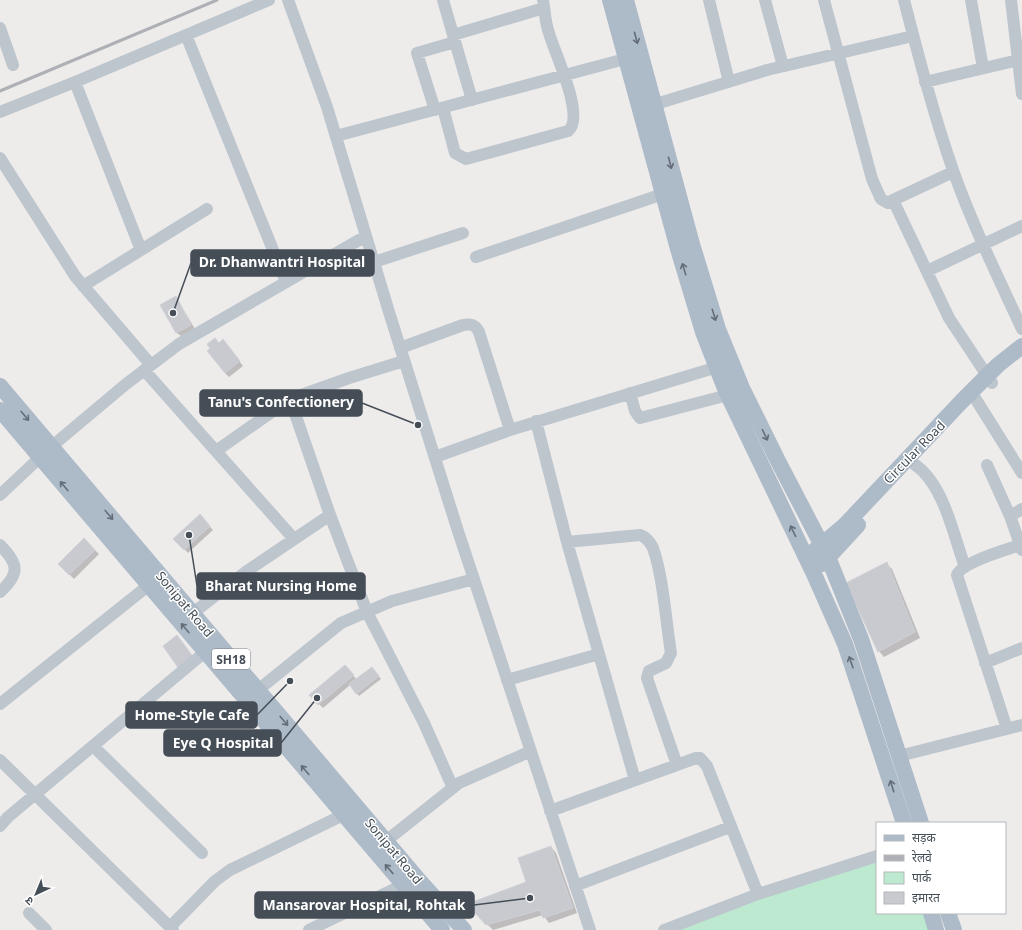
<svg xmlns="http://www.w3.org/2000/svg" width="1022" height="930" font-family="'Noto Sans','Noto Sans Devanagari',sans-serif">
	<style>
		.green { fill: #bce9cf }
		.shadow { fill: #0003 }
		.building { fill: #c8cad0; stroke: #d0d1d6 }
		.lines { fill: none; stroke-linecap: round; stroke-linejoin: round }
		.minor { stroke: #bdc5cd; stroke-width: 12 }
		.major { stroke: #adbac8; stroke-width: 16 }
		.rail { stroke: #aeb0b5; stroke-width: 3 }
		.oneway { stroke: #646e79 }
		.labels { text-anchor: middle; dominant-baseline: central; stroke-width: 3; stroke-linejoin: round; paint-order: stroke }
		.shield { fill: #fff; stroke: #7d8389; stroke-width: 1 }
		.shield-label { font-size: 12px; font-weight: bold; fill: #454e57 }
		.street-label { font-size: 13px; fill: #454e57; stroke: #fff }
		.leader { fill: none; stroke: #454e57; stroke-width: 1.5 }
		.callout-dot { fill: #454e57; stroke: #fff; stroke-width: 1.5 }
		.callout { fill: #454e57; stroke: #454e57; stroke-width: 1.5 }
		.callout-label { font-size: 14px; text-anchor: middle; font-weight: bold; fill: #fff }
	</style>
	<rect width="100%" height="100%" fill="#eeebeb"/>
	<path class="green" d="M 877,858 L 877,913 L 931,913 L 936,930 L 669,930 Z"/>
	<path class="shadow" d="M 176,297 L 195,329 L 181,336 L 177,333 Z
		M 227,345 L 243,366 L 229,377 L 225,373 Z
		M 200,516 L 213,530 L 188,553 L 175,539 Z
		M 84,539 L 99,554 L 74,579 L 59,564 Z
		M 886,563 L 892,569 L 920,638 L 884,657 L 879,651 Z
		M 349,670 L 356,679 L 374,670 L 381,679 L 359,696 L 350,685 L 323,708 L 310,695 Z
		M 551,847 L 556,853 L 577,913 L 549,923 L 543,915 L 493,930 L 487,924 L 528,883 Z"/>
	<path class="building" d="M 176,296 L 191,325 L 176,333 L 160,305 Z
		M 215,338 L 219,343 L 223,339 L 240,361 L 225,373 L 207,351 L 210,348 L 207,344 Z
		M 200,514 L 210,526 L 184,550 L 173,539 Z
		M 84,538 L 95,550 L 69,575 L 58,564 Z
		M 887,562 L 915,632 L 878,652 L 846,583 Z
		M 177,635 L 194,658 L 179,669 L 163,646 Z
		M 345,665 L 354,675 L 318,705 L 309,695 Z
		M 372,667 L 379,676 L 356,694 L 349,684 Z
		M 551,846 L 573,908 L 543,918 L 540,910 L 486,925 L 467,904 L 526,882 L 518,858 Z"/>
	<g class="lines">
		<path class="minor" d="M 288,0 L 327,107 L 389,312 L 457,528 L 590,930
			M 443,0 L 472,100
			M 709,0 L 729,82
			M 765,0 L 783,66
			M 824,0 L 872,179 L 881,199 L 888,203 L 893,200 L 949,318 L 992,383
			M 904,0 C 919,58 934,116 954,173 C 973,226 998,277 1022,329
			M 971,0 L 983,68
			M 1011,0 L 1022,94
			M 0,28 L 13,65
			M 186,35 L 286,282
			M 453,35 L 544,8
			M 75,82 L 141,250
			M 925,82 L 1018,60
			M 646,107 L 767,70 L 913,36
			M 443,108 L 455,153 L 466,159 L 568,131 C 586,117 554,52 549,33 C 545,23 545,11 543,0
			M 435,110 L 417,53 L 455,42
			M 0,112 L 75,82 L 269,0
			M 336,136 L 625,59
			M 0,158 L 75,276 L 151,365
			M 893,200 L 953,172
			M 476,257 L 663,194
			M 374,262 L 463,233
			M 927,271 L 1022,226
			M 83,286 L 207,209
			M 400,348 L 463,325 C 471,324 475,324 479,332 L 510,430 L 724,365
			M 144,370 L 294,539
			M 630,393 L 635,411 L 640,418 L 728,395
			M 975,398 L 1022,473
			M 290,399 L 330,515 L 367,612 L 424,723 L 453,788
			M 536,421 L 567,542 L 635,780
			M 216,451 L 290,399 L 349,378 L 404,361
			M 435,457 L 510,430
			M 914,464 C 944,484 953,534 965,567
			M 987,465 L 1010,516 L 1022,550
			M 0,495 L 51,447 L 126,384 L 179,344 L 366,236
			M 1010,516 L 1022,509
			M 567,542 L 640,535 C 646,537 650,542 653,548 C 663,576 666,622 671,653 L 666,663 L 649,671 L 647,678 L 677,765
			M 0,545 C 19,564 20,574 0,592
			M 193,613 L 247,571 L 330,515
			M 985,663 L 1022,648
			M 507,680 L 599,654
			M 258,690 L 341,623 L 392,601 L 474,579
			M 0,704 L 149,585
			M 1007,729 L 957,575 C 962,562 1006,550 1020,545
			M 93,746 L 202,853
			M 899,756 L 1022,725
			M 0,760 L 173,930
			M 550,811 L 696,758 L 700,758 L 707,766 L 758,894
			M 0,826 L 8,817 L 205,652
			M 386,841 L 459,783 L 531,751
			M 575,886 L 730,827
			M 29,913 L 46,930
			M 170,927 L 215,881 L 230,870 L 343,815
			M 309,930 L 403,885
			M 664,930 L 758,894 L 877,856"/>
		<path class="major" d="M 610,0 L 678,249 L 703,332 L 726,391 L 814,574 L 845,644 L 904,823
			M 626,0 L 692,244 L 718,329 L 742,388 L 778,461 L 828,557 L 861,639 L 921,823
			M 0,386 L 417,878 L 464,930
			M 0,410 L 442,930
			M 813,552 L 844,526 L 961,402 L 998,365 L 1022,346
			M 822,564 L 858,525
			M 931,913 L 936,930
			M 948,913 L 954,930"/>
		<path class="rail" d="M 0,91 L 217,0"/>
	</g>
	<defs><path id="oneway-shaft" d="M-6 0H5M1.5-3L5.5 0L1.5 3" fill="none" stroke-width="1.6" stroke-linecap="round" stroke-linejoin="round"/></defs>
	<g class="oneway">
		<use href="#oneway-shaft" transform="translate(636 38) rotate(75)"/>
		<use href="#oneway-shaft" transform="translate(670 163) rotate(75)"/>
		<use href="#oneway-shaft" transform="translate(684 269) rotate(-107)"/>
		<use href="#oneway-shaft" transform="translate(714 315) rotate(73)"/>
		<use href="#oneway-shaft" transform="translate(25 416) rotate(50)"/>
		<use href="#oneway-shaft" transform="translate(765 435) rotate(64)"/>
		<use href="#oneway-shaft" transform="translate(64 486) rotate(-130)"/>
		<use href="#oneway-shaft" transform="translate(109 515) rotate(50)"/>
		<use href="#oneway-shaft" transform="translate(793 531) rotate(-116)"/>
		<use href="#oneway-shaft" transform="translate(185 628) rotate(-130)"/>
		<use href="#oneway-shaft" transform="translate(851 662) rotate(-109)"/>
		<use href="#oneway-shaft" transform="translate(284 721) rotate(50)"/>
		<use href="#oneway-shaft" transform="translate(305 770) rotate(-130)"/>
		<use href="#oneway-shaft" transform="translate(892 786) rotate(-107)"/>
		<use href="#oneway-shaft" transform="translate(389 869) rotate(-131)"/>
	</g>
	<g class="labels">
		<rect class="shield" x="212" y="649" width="38" height="20" rx="3"/>
		<g class="shield-label">
			<text x="231" y="659">SH18</text>
		</g>
		<g class="street-label">
			<text transform="translate(914 452) rotate(-46)">Circular Road</text>
			<text transform="translate(185 604) rotate(50)">Sonipat Road</text>
			<text transform="translate(394 851) rotate(50)">Sonipat Road</text>
		</g>
	</g>
	<path class="leader" d="M173 313L191 263M418 425L362 403M189 535L197 586M290 681L257 715M317 698L281 743M530 898L474 905"/>
	<g class="callout-dot">
		<circle cx="173" cy="313" r="4"/>
		<circle cx="418" cy="425" r="4"/>
		<circle cx="189" cy="535" r="4"/>
		<circle cx="290" cy="681" r="4"/>
		<circle cx="317" cy="698" r="4"/>
		<circle cx="530" cy="898" r="4"/>
	</g>
	<g class="callout">
		<rect x="191" y="250" width="183" height="26" rx="4"/>
		<rect x="200" y="390" width="162" height="26" rx="4"/>
		<rect x="197" y="573" width="168" height="26" rx="4"/>
		<rect x="126" y="702" width="131" height="26" rx="4"/>
		<rect x="164" y="730" width="117" height="26" rx="4"/>
		<rect x="255" y="892" width="219" height="26" rx="4"/>
	</g>
	<g class="callout-label">
		<text x="282" y="267">Dr. Dhanwantri Hospital</text>
		<text x="281" y="407">Tanu's Confectionery</text>
		<text x="281" y="591">Bharat Nursing Home</text>
		<text x="192" y="720">Home-Style Cafe</text>
		<text x="223" y="748">Eye Q Hospital</text>
		<text x="364" y="910">Mansarovar Hospital, Rohtak</text>
	</g>
	<rect x="876" y="822" width="130" height="92" fill="#ffffff" stroke="#b5b8bc"/>
	<rect x="884" y="835" width="20" height="6" fill="#adbac8" stroke="#b5b8bc"/>
	<text x="912" y="842" font-size="12" fill="#454e57">सड़क</text>
	<rect x="884" y="855" width="20" height="6" fill="#aeb0b5" stroke="#b5b8bc"/>
	<text x="912" y="862" font-size="12" fill="#454e57">रेलवे</text>
	<rect x="884" y="872" width="20" height="12" fill="#bce9cf" stroke="#b5b8bc"/>
	<text x="912" y="882" font-size="12" fill="#454e57">पार्क</text>
	<rect x="884" y="892" width="20" height="12" fill="#c8cad0" stroke="#b5b8bc"/>
	<text x="912" y="902" font-size="12" fill="#454e57">इमारत</text>
	<g transform="translate(36 894) rotate(224)" stroke="#ffffff" stroke-width="3" paint-order="stroke">
	<path d="M0-3L7 15L0 10L-7 15Z" fill="#454e57"/>
	<text y="-6" font-size="11" font-weight="bold" text-anchor="middle" fill="#454e57">उ</text>
	</g>
</svg>
